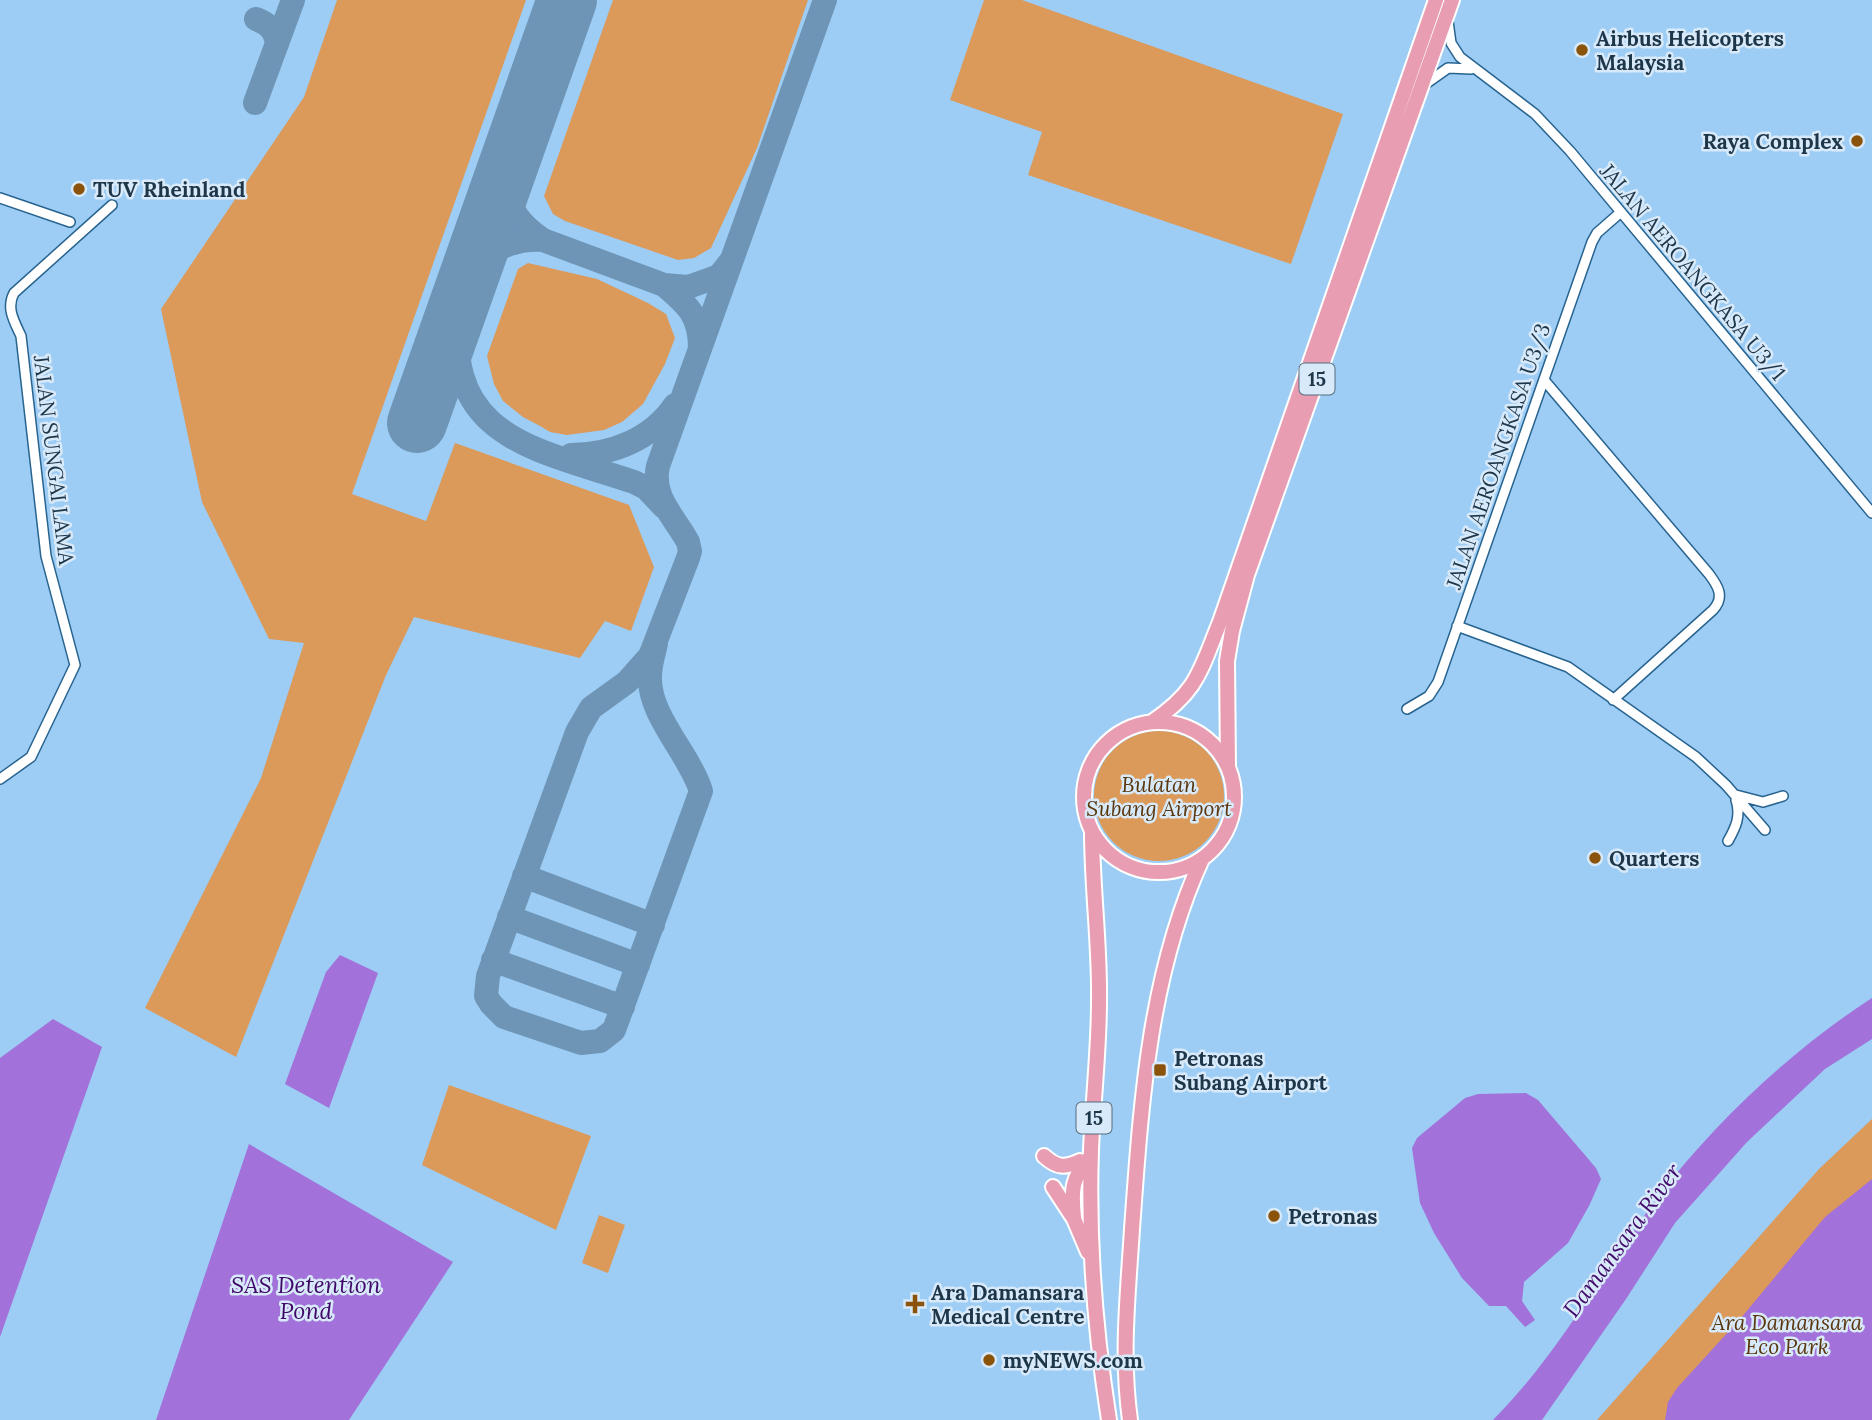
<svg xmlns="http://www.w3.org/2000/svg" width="1872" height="1420" font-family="Lora,serif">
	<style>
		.green { fill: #db995a }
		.water { fill: #a271d9 }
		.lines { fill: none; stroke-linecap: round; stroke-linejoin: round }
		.taxiway { stroke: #6e95b6; stroke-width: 24 }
		.runway { stroke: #6e95b6; stroke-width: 60 }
		.street-casing { stroke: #286490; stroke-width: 12 }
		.primary-casing { stroke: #fff; stroke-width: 18 }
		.street { stroke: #fff; stroke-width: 9 }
		.primary { stroke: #e89db3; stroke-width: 14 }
		.poi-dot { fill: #8b520a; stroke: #d8eaf9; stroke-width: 2.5 }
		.labels { text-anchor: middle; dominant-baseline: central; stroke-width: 5; stroke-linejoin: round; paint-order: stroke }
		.shield { fill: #d8eaf9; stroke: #556c7e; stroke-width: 2 }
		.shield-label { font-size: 19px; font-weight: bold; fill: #1d364a }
		.poi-label { font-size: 21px; font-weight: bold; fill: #1d364a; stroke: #d8eaf9; text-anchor: start }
		.street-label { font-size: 21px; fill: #1d364a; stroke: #d8eaf9 }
		.park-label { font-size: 21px; font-style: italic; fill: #5a360d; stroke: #d8eaf9 }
		.water-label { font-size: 23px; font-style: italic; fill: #400869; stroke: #d8eaf9 }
	</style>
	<rect width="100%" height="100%" fill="#9dcdf5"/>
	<path class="green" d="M 337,0 L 526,0 L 352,494 L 426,521 L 455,443 L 629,505 L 654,567 L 631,631 L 605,621 L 580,658 L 414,617 L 386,675 L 236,1057 L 145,1008 L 261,778 L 304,643 L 269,639 L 202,502 L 161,309 L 304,97 Z
		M 613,0 L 808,0 L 757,148 L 711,248 L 694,258 L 678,260 L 565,221 L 553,214 L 544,196 Z
		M 984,0 L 1022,0 L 1343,114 L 1291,264 L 1028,175 L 1042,132 L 950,100 Z
		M 528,263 L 597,279 L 648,303 L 666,314 L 675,338 L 665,364 L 643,404 L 622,422 L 604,430 L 567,435 L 550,432 L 540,426 L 523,417 L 503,401 L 494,384 L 487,356 L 518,269 Z
		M1094 796a65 65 0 1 1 130 0a65 65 0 1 1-130 0Z
		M 449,1085 L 591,1136 L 556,1230 L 422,1165 Z
		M 1872,1119 L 1872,1420 L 1597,1420 L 1819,1169 Z
		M 599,1215 L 625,1225 L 608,1273 L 582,1263 Z"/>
	<path class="water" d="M 340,955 L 378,973 L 329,1108 L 285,1084 L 326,972 Z
		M 1872,998 L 1872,1039 L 1825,1069 L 1747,1142 L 1675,1223 L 1626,1299 L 1542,1420 L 1493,1420 C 1559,1354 1602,1271 1658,1197 C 1715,1122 1793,1049 1872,998 Z
		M 53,1019 L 102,1047 L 0,1337 L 0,1058 Z
		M 1526,1093 L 1538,1100 L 1596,1168 L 1601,1179 L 1589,1206 L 1568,1243 L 1524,1282 L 1522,1301 L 1535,1320 L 1525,1327 L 1506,1306 L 1489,1306 L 1462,1278 L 1434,1233 L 1420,1203 L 1412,1148 L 1417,1138 L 1465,1098 L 1478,1094 Z
		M 249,1144 L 453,1262 L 349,1420 L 156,1420 Z
		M 1872,1179 L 1872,1420 L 1665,1420 L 1668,1402 L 1677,1388 L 1740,1319 L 1825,1217 Z"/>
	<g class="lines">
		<path class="taxiway" d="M 256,19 C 269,24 275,30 277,44
			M 255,103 L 293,0
			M 508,167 C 507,204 511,218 543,240 L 664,285 L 688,287 L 708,280 L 719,276 L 731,261
			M 474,264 C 496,248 516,238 543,240
			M 664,285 C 688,305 700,316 700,348
			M 460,303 C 440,438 533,448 634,482 L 646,488 L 664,507
			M 571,455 C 612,455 652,439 675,405
			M 656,643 C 654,654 650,665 650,676 C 648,715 689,753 701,791 L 614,1030 L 600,1041 L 581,1043 L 504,1017 L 491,1004 L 486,996 L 488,976 L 577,732 L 591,708 L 627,682 L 650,656 L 688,558 L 690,551 L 688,542 C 674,516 651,497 658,466 L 825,0
			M 524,876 L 653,925
			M 509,917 L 638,965
			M 493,960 L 623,1007"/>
		<path class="runway" d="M 417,423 L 567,0"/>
		<g class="street-casing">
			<path id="street" d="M 1448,21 L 1451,43 L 1460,57 L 1535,114 L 1570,151 L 1872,513
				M 1424,85 L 1448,68 L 1471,69
				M 0,198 L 70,222
				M 1544,380 L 1709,574 C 1718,586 1725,597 1713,610 L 1613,700
				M 1457,626 L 1568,667 L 1696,757 L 1726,785 L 1765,830
				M 1407,709 L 1429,696 L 1438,682 L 1592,242 L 1597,233 L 1621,212
				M 0,779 L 31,757 L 75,665 L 46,556 L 21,336 C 14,321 6,308 14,293 L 112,205
				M 1736,795 L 1763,802 L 1783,796
				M 1728,841 C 1736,827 1741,816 1736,800"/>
		</g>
		<g class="primary-casing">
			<path id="primary" d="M1084 797a75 75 0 1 1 150 0a75 75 0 1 1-150 0Z
				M 1152,722 C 1198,691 1200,671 1220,622 L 1436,0
				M 1228,767 L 1227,661 L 1232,631 L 1247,575 L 1452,0
				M 1092,831 C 1092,888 1100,945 1099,1001 C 1099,1051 1093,1100 1091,1150 C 1088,1239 1095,1331 1109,1420
				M 1044,1156 C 1057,1168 1065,1168 1080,1161
				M 1053,1187 L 1074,1219 L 1088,1252
				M 1074,1217 C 1071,1189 1072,1177 1091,1156
				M 1130,1420 C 1121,1356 1128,1293 1132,1229 C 1141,1104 1149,974 1202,859"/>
		</g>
		<use href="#street" class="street"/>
		<use href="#primary" class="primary"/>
	</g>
	<g class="poi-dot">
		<circle cx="1582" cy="50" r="7"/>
		<circle cx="1857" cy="141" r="7"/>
		<circle cx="79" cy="189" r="7"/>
		<circle cx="1595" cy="858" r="7"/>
		<rect x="1153" y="1063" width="14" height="14" rx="3.5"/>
		<circle cx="1274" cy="1216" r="7"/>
		<path d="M911.5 1293.5h7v7h7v7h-7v7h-7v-7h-7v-7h7z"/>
		<circle cx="989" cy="1360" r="7"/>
	</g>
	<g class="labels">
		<g class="shield">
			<rect x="1299.5" y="363.5" width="35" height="31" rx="5"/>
			<rect x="1076.5" y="1102.5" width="35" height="31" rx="5"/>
		</g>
		<g class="shield-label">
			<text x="1317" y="379">15</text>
			<text x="1094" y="1118">15</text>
		</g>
		<g class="poi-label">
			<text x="1596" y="38">Airbus Helicopters<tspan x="1596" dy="24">Malaysia</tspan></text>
			<text x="1843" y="141" text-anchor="end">Raya Complex</text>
			<text x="93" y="189">TUV Rheinland</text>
			<text x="1609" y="858">Quarters</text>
			<text x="1174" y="1058">Petronas<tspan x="1174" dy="24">Subang Airport</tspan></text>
			<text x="1288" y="1216">Petronas</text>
			<text x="931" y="1292">Ara Damansara<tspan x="931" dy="24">Medical Centre</tspan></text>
			<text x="1003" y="1360">myNEWS.com</text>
		</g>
		<g class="street-label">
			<text transform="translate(1693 272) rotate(50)">JALAN AEROANGKASA U3/1</text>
			<text transform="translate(1498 456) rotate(-71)">JALAN AEROANGKASA U3/3</text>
			<text transform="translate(54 460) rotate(83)">JALAN SUNGAI LAMA</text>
		</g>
		<g class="park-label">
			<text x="1159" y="784">Bulatan<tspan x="1159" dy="24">Subang Airport</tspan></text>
			<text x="1787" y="1322">Ara Damansara<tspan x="1787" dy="24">Eco Park</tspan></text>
		</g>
		<g class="water-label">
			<text transform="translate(1622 1240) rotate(-54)">Damansara River</text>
			<text x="306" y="1284">SAS Detention<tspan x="306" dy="26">Pond</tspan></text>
		</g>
	</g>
</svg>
